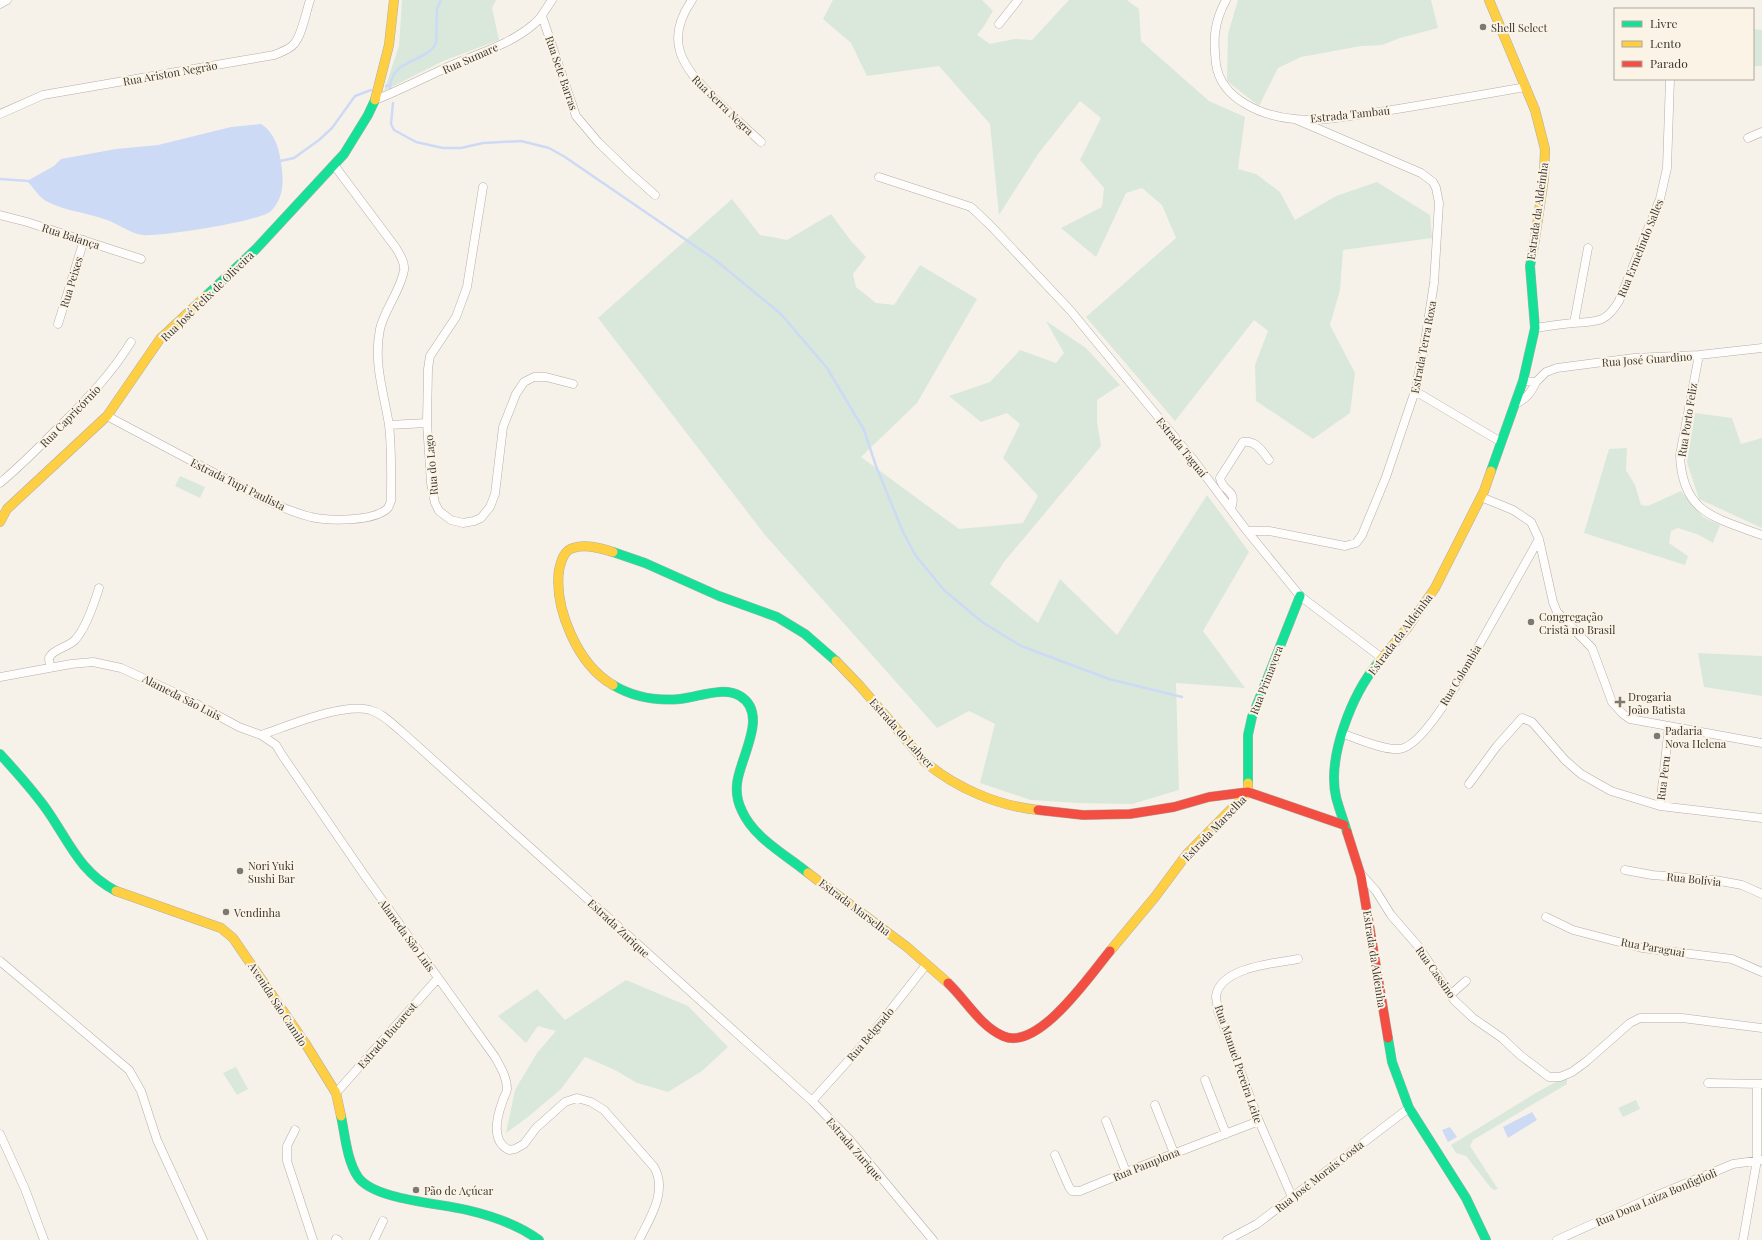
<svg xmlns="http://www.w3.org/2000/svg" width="1762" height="1240" font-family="'Playfair Display',serif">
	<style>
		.green { fill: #d9e8da }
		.water { fill: #cddaf5 }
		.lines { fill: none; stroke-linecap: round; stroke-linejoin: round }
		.stream { stroke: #cddaf5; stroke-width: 2.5 }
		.street-casing { stroke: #b2aea9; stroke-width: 9 }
		.fast-casing { stroke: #b2aea9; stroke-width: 10 }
		.slow-casing { stroke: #b2aea9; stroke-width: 10 }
		.jam-casing { stroke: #b2aea9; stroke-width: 10 }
		.street { stroke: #fefdfc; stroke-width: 8 }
		.fast { stroke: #16e098; stroke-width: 9 }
		.slow { stroke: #ffcf43; stroke-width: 9 }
		.jam { stroke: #f24e42; stroke-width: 9 }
		.poi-dot { fill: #7c7972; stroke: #fbf3e5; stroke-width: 1.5 }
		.labels { text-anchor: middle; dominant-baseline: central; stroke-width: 4; stroke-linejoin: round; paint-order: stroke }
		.poi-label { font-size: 11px; fill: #3b3832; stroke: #fbf3e5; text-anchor: start }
		.street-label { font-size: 11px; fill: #3b3832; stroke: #fbf3e5 }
	</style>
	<rect width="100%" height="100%" fill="#f6f2ea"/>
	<path class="green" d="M 402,0 L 496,0 L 492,8 L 499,40 L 443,61 L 384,91 L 399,46 Z
		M 833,0 L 982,0 L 993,11 L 984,26 L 977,35 L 990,44 L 1014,39 L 1032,40 L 1069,0 L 1127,0 L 1139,9 L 1141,41 L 1209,101 L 1245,117 L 1238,169 L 1256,174 L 1280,192 L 1295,220 L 1336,196 L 1377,182 L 1430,215 L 1432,238 L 1343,250 L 1340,290 L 1330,325 L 1355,373 L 1350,413 L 1313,439 L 1256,401 L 1255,365 L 1268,331 L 1254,320 L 1175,421 L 1086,317 L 1176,238 L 1162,205 L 1142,188 L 1126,193 L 1096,257 L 1061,228 L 1102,207 L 1104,188 L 1080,160 L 1101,118 L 1080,101 L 1038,154 L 999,215 L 990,124 L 939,66 L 867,76 L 851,43 L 823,19 Z
		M 1238,0 L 1431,0 L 1438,28 L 1400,38 L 1382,45 L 1361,46 L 1301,57 L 1278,68 L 1259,106 L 1227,81 L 1228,34 Z
		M 1753,29 L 1762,30 L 1762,66 L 1753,66 Z
		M 732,199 L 760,235 L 787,240 L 831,214 L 851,241 L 866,257 L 853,274 L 856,287 L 876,303 L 894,305 L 920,265 L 977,299 L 917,403 L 861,457 L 959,529 L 1023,523 L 1038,496 L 1003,458 L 1020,424 L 1007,413 L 981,422 L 949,396 L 990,382 L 1020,350 L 1056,363 L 1064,353 L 1046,321 L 1086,348 L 1120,385 L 1097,400 L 1097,422 L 1101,446 L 1004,562 L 990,584 L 1038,623 L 1060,579 L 1117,635 L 1207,495 L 1249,552 L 1203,631 L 1245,688 L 1176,683 L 1179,790 L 1132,804 L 1078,803 L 1031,800 L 980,783 L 995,724 L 969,711 L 937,728 L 765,535 L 598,318 Z
		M 1695,413 L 1732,418 L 1741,444 L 1762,438 L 1762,528 L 1699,499 L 1687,462 Z
		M 1627,448 L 1626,470 L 1635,485 L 1641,505 L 1648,506 L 1681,491 L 1703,517 L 1720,525 L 1713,543 L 1699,535 L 1678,528 L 1671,531 L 1669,543 L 1688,556 L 1685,565 L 1584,533 L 1609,449 Z
		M 180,476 L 205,487 L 200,498 L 175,486 Z
		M 1698,653 L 1762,656 L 1762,696 L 1704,687 Z
		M 626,980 L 688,1006 L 728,1047 L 702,1071 L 668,1092 L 637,1083 L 615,1070 L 585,1057 L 561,1089 L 528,1117 L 506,1133 L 515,1090 L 537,1053 L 556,1031 L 538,1026 L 526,1043 L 498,1016 L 537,989 L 565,1020 Z
		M 236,1067 L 248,1089 L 237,1095 L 223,1073 Z
		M 1567,1079 L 1567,1084 L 1473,1140 L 1470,1146 L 1498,1189 L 1494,1190 L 1491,1188 L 1466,1156 L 1456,1153 L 1451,1145 L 1539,1091 L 1556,1082 Z
		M 1636,1100 L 1640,1109 L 1623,1117 L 1618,1108 Z"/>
	<path class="water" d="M 261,124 C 274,132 279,147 281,163 C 284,180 284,198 271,211 C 262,221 159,237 143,235 C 128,233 118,223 104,219 C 85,212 64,211 46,201 C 39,197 33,187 27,181 L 54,166 L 61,159 L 116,149 L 158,145 L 231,127 Z
		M 1532,1112 L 1537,1120 L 1508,1138 L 1503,1127 Z
		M 1450,1127 L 1457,1137 L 1448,1142 L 1442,1130 Z"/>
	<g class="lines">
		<path class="stream" d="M 386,86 L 390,85
			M 390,88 C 391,58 427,63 436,43 L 437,9 L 441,0
			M 393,103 L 391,124 L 394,130 L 416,142 L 443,148 L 461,148 L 483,143 L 521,141 L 549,148 L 565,157 L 714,259 L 781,314 L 827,368 L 864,430 L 876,466 L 903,532 L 916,556 L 944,590 L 982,622 L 1021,646 L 1109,679 L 1182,697
			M 280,161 L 294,158 L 319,140 L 332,128 L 355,96 L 371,90
			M 0,179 L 29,181"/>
		<g class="street-casing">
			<path id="street" d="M 692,0 C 663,42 683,67 714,98 C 729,113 745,127 761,142
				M 1226,0 C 1214,22 1213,39 1216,64 C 1221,100 1263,116 1294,119 C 1320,122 1348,116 1373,113 C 1424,105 1475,96 1526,87
				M 0,4 L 7,0
				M 542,16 L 576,116 L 598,142 L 628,171 L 655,195
				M 999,24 L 1018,0
				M 375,100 C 403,89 429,75 457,63 C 483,52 512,43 534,24 C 542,18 546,8 552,0
				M 0,114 L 43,95 L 274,55 C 281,52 289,50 294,44 C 302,35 306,12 310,0
				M 1748,138 L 1762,132
				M 879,177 L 971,207 L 991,226 L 1070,310 L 1192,458 L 1247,531 L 1300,596 L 1382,658
				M 483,187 L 467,287 L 456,317 L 430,356 L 428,369 L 427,423 L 431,483 L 435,503 L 439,511 L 451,520 L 463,523 L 474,521 L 481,518 L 490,507 L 495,494 L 503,427 L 516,394 L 524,382 L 534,377 L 546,377 L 573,384
				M 0,215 L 27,222 L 141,259
				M 1574,323 L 1588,248
				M 58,324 L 84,240
				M 1535,328 C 1548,326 1561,324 1573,323 C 1597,321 1605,324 1619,301 L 1660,199 L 1667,168 L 1670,79
				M 1699,355 L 1680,455 C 1682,513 1715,518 1762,535
				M 1536,382 L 1546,372 L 1557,368 L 1634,358 L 1699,355 L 1762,348
				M 1415,391 L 1501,442
				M 1515,404 C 1526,399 1531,393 1536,382 L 1523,381
				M 107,416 C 144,436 182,456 220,476 C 249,491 279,509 311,517 C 329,521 374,522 388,508 L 391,501 C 391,476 392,450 389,425 C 384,393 373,363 380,329 C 384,310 401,290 404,270 C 405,262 400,255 396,248 L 334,165
				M 389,425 L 427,423
				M 0,483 C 22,465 42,444 62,424 C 88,398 112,373 131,342
				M 1481,497 L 1513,510 L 1531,522 L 1539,539 L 1553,602 L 1557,612 L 1592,648 L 1612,702 L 1623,714 L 1630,719 L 1762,743
				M 1231,509 C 1238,488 1223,494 1220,478 L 1243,442 C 1256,440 1262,451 1269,460
				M 1247,531 L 1269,531 L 1345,546 L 1356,543 L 1362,535 L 1386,477 L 1415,391 L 1423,354 L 1434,283 L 1439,203 L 1436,188 L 1433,182 L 1421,173 L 1295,119
				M 50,668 L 49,658 L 51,655 C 57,648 68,647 75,640 C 86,628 94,604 99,588
				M 0,677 L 71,664 L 93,662 L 121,668 L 178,694 L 239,727 L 261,735 L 276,745 L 282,755 L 365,876 L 495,1057 C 500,1066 507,1077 507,1089 C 507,1093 504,1096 503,1100 C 497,1116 490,1141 509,1150 L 515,1149 L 524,1144 L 536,1128 L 565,1102 L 577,1098 L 591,1102 L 604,1110 L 654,1167 C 668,1191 650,1218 639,1240
				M 1343,734 C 1359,739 1383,750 1399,749 C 1419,748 1450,696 1460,679 L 1539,539
				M 261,735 C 288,726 344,702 370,710 C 382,713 391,723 401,731 L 812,1101 L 849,1139 L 933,1240
				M 1469,784 L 1497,746 L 1522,718 L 1532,722 L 1565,760 L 1581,774 L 1611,791 L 1660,806 L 1762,818
				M 1660,806 L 1669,726
				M 1625,870 L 1652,875 L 1715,880 L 1742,885 L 1762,894
				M 1361,874 L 1376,891 L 1391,915 L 1418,946 L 1454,1000 L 1473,1018 L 1502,1038 L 1520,1055 L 1549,1077 L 1560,1077 L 1572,1072 L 1587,1061 L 1630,1023 L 1640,1018 L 1682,1018 L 1762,1028
				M 1546,917 L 1573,930 L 1642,948 L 1732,959 L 1762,972
				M 0,961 L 129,1070 L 141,1091 L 157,1140 L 203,1240
				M 1450,995 L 1466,981
				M 1205,1080 L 1226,1134
				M 1708,1083 L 1762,1084
				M 336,1093 L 438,978
				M 812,1101 L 867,1040 L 926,965
				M 1155,1105 L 1174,1153
				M 1106,1121 L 1126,1172
				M 295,1130 L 287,1146 L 287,1161 L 313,1240
				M 0,1134 L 25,1189 L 44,1240
				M 1055,1155 L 1069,1187 L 1072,1191 L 1080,1191 L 1126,1172 L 1259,1121
				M 1292,1197 L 1259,1121 L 1218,1011 C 1218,1007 1216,1000 1216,996 C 1220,967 1276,963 1298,959
				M 336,1239 L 338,1240
				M 374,1240 L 383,1221
				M 1227,1240 L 1257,1224 L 1409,1108
				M 1557,1240 L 1648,1199 L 1733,1164 L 1762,1160
				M 1743,1240 L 1757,1160 L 1757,1084"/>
		</g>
		<g class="fast-casing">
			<path id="fast" d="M 206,296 L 256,249 L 344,154 L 368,115 L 375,100
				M 1491,471 L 1523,381 L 1535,328 L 1530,266 L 1534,245
				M 613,552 L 645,563 L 719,596 L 777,617 L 805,634 L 836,661
				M 613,685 C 633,697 657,701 680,699 C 699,697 723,686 740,696 C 770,714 739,759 737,784 C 736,793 738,803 742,811 C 754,838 786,855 808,873
				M 0,754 C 17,773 35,792 49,813 C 70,844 81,873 116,891
				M 1248,783 L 1248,735 L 1252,717 L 1300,596
				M 1347,832 C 1344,821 1339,809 1336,797 C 1327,757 1352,694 1378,663
				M 1388,1038 L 1392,1062 L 1409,1108 L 1466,1198 L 1486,1240
				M 341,1116 C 345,1135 347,1161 358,1177 C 374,1200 439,1203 467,1210 C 493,1216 517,1224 539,1240"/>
		</g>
		<g class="slow-casing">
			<path id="slow" d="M 1489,0 L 1535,110 L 1545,149 L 1544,178 L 1534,245
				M 375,100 L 389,45 L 394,0
				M 0,522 L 7,509 L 107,416 L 160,339 L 206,296
				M 613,552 C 600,548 586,544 573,548 C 563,551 561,562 559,570 C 554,609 578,665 613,685
				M 836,661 L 860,686 L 925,762 C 956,788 998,806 1038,810
				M 1378,663 L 1408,627 L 1435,588 L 1484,491 L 1491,471
				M 808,873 L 907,947 L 948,983
				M 116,891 L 221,928 L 233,938 L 305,1043 L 336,1093 L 341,1116
				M 1110,951 L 1155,897 L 1187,854 L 1248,792 L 1248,783"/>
		</g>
		<g class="jam-casing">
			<path id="jam" d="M 1038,810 L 1083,815 L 1130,814 L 1174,807 L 1209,797 L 1248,792 L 1344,825
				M 1347,832 L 1361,876 L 1388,1038
				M 948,983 C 966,1000 980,1026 1003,1036 C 1038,1052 1090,975 1110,951"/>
		</g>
		<use href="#street" class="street"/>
		<use href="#fast" class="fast"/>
		<use href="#slow" class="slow"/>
		<use href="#jam" class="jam"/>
	</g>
	<g class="poi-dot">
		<circle cx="1483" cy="27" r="4"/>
		<circle cx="1531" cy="622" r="4"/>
		<path d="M1618 696h4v4h4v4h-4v4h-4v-4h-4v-4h4z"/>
		<circle cx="1657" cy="736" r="4"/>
		<circle cx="240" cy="871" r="4"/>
		<circle cx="226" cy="912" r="4"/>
		<circle cx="416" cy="1190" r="4"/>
	</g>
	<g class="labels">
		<g class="poi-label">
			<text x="1491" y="27">Shell Select</text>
			<text x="1539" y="616">Congregação<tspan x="1539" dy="13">Cristã no Brasil</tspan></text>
			<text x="1628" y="696">Drogaria<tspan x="1628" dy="13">João Batista</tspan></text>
			<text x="1665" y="730">Padaria<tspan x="1665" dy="13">Nova Helena</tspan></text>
			<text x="248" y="865">Nori Yuki<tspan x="248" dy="13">Sushi Bar</tspan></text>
			<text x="234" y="912">Vendinha</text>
			<text x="424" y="1190">Pão de Açúcar</text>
		</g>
		<g class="street-label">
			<text transform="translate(470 58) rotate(-24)">Rua Sumare</text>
			<text transform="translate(170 73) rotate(-10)">Rua Ariston Negrão</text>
			<text transform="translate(562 73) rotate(71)">Rua Sete Barras</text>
			<text transform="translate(723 105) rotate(44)">Rua Serra Negra</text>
			<text transform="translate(1350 114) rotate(-6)">Estrada Tambaú</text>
			<text transform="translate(1537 211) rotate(-82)">Estrada da Aldeinha</text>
			<text transform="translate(71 236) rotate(18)">Rua Balança</text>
			<text transform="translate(1640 248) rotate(-68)">Rua Ermelindo Salles</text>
			<text transform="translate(71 282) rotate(-73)">Rua Peixes</text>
			<text transform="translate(207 296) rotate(-44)">Rua José Felix de Oliveira</text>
			<text transform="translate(1423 347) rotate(-79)">Estrada Terra Roxa</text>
			<text transform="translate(1647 359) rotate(-4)">Rua José Guardino</text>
			<text transform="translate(70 416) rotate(-46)">Rua Capricórnio</text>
			<text transform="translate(1687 420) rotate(-81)">Rua Porto Feliz</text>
			<text transform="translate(1182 447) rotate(51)">Estrada Taguaí</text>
			<text transform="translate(431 465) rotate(-95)">Rua do Lago</text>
			<text transform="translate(238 484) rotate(26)">Estrada Tupi Paulista</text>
			<text transform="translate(1400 634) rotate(-53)">Estrada da Aldeinha</text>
			<text transform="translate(1460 675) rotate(-59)">Rua Colombia</text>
			<text transform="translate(1266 680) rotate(-69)">Rua Primavera</text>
			<text transform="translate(182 697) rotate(27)">Alameda São Luis</text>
			<text transform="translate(902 733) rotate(48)">Estrada do Lahyer</text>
			<text transform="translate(1663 778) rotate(-83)">Rua Peru</text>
			<text transform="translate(1214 828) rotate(-46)">Estrada Marselha</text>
			<text transform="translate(1694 879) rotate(6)">Rua Bolívia</text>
			<text transform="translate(855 907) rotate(37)">Estrada Marselha</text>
			<text transform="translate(619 928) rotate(43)">Estrada Zurique</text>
			<text transform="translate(407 935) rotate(54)">Alameda São Luis</text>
			<text transform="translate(1653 947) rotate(10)">Rua Paraguai</text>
			<text transform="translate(1375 959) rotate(81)">Estrada da Aldeinha</text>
			<text transform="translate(1436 972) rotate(55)">Rua Cassino</text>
			<text transform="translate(278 1004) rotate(57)">Avenida São Camilo</text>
			<text transform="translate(870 1034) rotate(-50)">Rua Belgrado</text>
			<text transform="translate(387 1035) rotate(-49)">Estrada Bucarest</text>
			<text transform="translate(1239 1064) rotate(71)">Rua Manuel Pereira Leite</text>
			<text transform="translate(855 1149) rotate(49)">Estrada Zurique</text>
			<text transform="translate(1146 1164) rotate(-22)">Rua Pamplona</text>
			<text transform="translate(1319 1176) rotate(-38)">Rua José Morais Costa</text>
			<text transform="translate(1656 1197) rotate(-23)">Rua Dona Luiza Bonfiglioli</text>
		</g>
	</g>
	<rect x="1614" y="8" width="140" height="72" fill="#fbf3e5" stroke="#aea89d"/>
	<rect x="1622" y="21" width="20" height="6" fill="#16e098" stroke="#aea89d"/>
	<text x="1650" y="28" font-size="12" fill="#3b3832">Livre</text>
	<rect x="1622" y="41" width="20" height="6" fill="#ffcf43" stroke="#aea89d"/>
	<text x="1650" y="48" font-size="12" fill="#3b3832">Lento</text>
	<rect x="1622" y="61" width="20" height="6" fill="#f24e42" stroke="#aea89d"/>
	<text x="1650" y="68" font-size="12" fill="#3b3832">Parado</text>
</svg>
